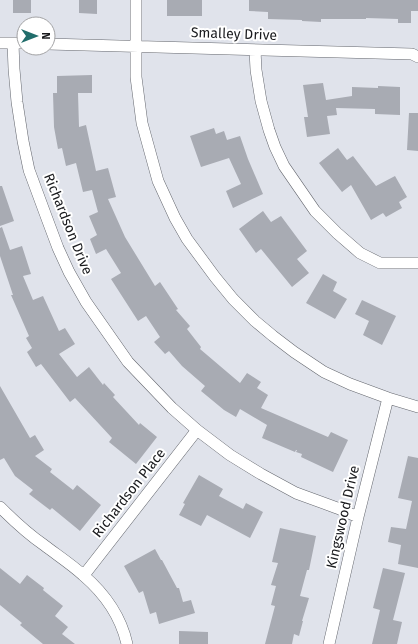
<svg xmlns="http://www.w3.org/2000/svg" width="418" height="644" font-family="'Fira Sans',sans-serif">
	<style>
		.building { fill: #a8abb3 }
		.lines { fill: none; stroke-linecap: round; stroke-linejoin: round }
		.street-casing { stroke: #64676e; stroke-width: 12 }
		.street { stroke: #fff; stroke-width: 11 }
		.labels { text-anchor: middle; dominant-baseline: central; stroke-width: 4; stroke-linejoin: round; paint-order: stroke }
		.street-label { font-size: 14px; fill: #191a1d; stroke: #fff }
	</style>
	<rect width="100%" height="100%" fill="#e0e3eb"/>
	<path class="building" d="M 13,0 L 31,0 L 31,13 L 13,13 Z
		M 79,0 L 97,0 L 97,14 L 79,13 Z
		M 167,0 L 202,0 L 202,16 L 167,16 Z
		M 249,0 L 418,0 L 418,11 L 411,11 L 411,23 L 398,23 L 398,19 L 366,18 L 366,19 L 321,19 L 321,22 L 302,21 L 302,20 L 268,19 L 268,12 L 249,11 Z
		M 92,75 L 92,93 L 78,93 L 79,127 L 86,125 L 96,171 L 108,168 L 116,197 L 108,199 L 125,237 L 155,286 L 160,282 L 178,309 L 176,310 L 190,326 L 187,329 L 201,347 L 200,349 L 240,383 L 247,373 L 261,382 L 257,388 L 268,395 L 261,408 L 328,437 L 331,432 L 348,440 L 333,472 L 301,457 L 302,454 L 296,452 L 297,450 L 296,450 L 295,452 L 262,438 L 267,425 L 240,409 L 236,417 L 224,410 L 201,391 L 205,386 L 182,366 L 169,351 L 165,354 L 154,342 L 160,337 L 146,316 L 138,321 L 111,279 L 121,273 L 106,249 L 96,254 L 90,239 L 97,235 L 89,216 L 98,212 L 92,190 L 83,192 L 76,163 L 66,166 L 62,148 L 58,149 L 54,127 L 53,93 L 57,93 L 57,76 Z
		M 323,83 L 326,100 L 352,96 L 352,87 L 378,88 L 378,86 L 400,87 L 400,115 L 375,114 L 375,109 L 336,108 L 337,115 L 327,116 L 330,134 L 307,137 L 304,117 L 308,117 L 303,85 Z
		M 409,113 L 418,113 L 418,151 L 407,150 Z
		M 214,128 L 216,134 L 224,131 L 227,140 L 240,136 L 248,159 L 263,194 L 233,208 L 226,191 L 241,184 L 229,158 L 201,167 L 190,136 Z
		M 338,148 L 347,160 L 353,156 L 376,186 L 395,176 L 407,197 L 399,202 L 402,208 L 386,217 L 383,213 L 371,220 L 351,185 L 342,192 L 319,163 Z
		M 0,186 L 2,186 L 14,221 L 0,226 Z
		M 263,211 L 271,222 L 281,216 L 307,251 L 297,259 L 309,273 L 292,287 L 261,249 L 256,253 L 239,229 Z
		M 2,227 L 10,250 L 22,246 L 31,274 L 23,276 L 33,300 L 43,296 L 59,331 L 65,328 L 75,344 L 59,354 L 77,377 L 89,367 L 103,385 L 104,383 L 115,395 L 113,397 L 139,425 L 140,423 L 157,437 L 136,464 L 109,442 L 112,438 L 75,398 L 70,402 L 41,364 L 36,367 L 27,352 L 32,348 L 26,338 L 29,336 L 11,295 L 13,295 L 0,256 L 0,228 Z
		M 323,274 L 337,282 L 333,291 L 347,299 L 335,319 L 306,303 Z
		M 362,300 L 396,316 L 382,345 L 363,335 L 369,321 L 355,314 Z
		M 0,386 L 30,438 L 35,435 L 44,450 L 35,456 L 52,469 L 50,472 L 73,490 L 77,485 L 101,505 L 80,531 L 52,508 L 50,510 L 29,494 L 33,490 L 15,476 L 4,458 L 0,460 Z
		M 408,456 L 418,458 L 418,568 L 398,564 L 401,545 L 388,542 L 391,527 L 406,529 L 412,501 L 398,498 Z
		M 199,475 L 223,489 L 219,496 L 243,509 L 246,503 L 263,512 L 250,538 L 207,515 L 201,526 L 179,515 L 185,504 L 183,503 Z
		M 280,528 L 316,536 L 309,570 L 307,570 L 300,596 L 309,598 L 302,621 L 303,621 L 299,636 L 294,634 L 292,644 L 265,644 L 275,606 L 271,605 L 276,586 L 271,585 L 278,563 L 272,562 Z
		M 155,549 L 161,560 L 162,560 L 177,588 L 179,588 L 183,602 L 191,600 L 195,613 L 159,624 L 156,612 L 150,614 L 143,591 L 139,593 L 124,566 Z
		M 0,568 L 20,584 L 27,575 L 44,588 L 43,590 L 63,606 L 55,616 L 68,627 L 62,634 L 75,644 L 43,644 L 20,625 L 22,623 L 0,605 Z
		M 383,568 L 405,573 L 393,620 L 402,622 L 397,644 L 372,644 L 380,610 L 373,608 Z
		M 179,631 L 208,632 L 208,644 L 179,644 Z"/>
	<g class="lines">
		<g class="street-casing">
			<path id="street" d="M 136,0 L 136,77 L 142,123 L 158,181 L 175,218 L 187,239 L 215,277 L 233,299 L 255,321 L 273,336 L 294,352 L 324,372 L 350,384 L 388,398 L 418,407
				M 0,43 L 24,43
				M 13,43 L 14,69 L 17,102 L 23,141 L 29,170 L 46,216 L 58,248 L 69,272 L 86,302 L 128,362 L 172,408 L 197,430 L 230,455 L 261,474 L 296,493 L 337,508 L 358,517
				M 48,44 L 412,54 L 418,57
				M 255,50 L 256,70 L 261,101 L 269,130 L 275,147 L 284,166 L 315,211 L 337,233 L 360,253 L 380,263 L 417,263
				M 0,507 C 14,521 28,534 44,545 C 57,555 71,564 83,575 C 104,593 121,617 127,644
				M 84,575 L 197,430
				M 329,644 L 358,517 L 388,398"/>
		</g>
		<use href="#street" class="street"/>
	</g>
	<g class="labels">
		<g class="street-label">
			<text transform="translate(234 34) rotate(2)">Smalley Drive</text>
			<text transform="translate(68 224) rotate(68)">Richardson Drive</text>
			<text transform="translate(129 493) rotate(-52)">Richardson Place</text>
			<text transform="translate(343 517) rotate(-77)">Kingswood Drive</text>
		</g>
	</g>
	<g transform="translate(36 36) rotate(90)"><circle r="19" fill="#ffffff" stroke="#a3a3a5"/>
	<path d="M0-3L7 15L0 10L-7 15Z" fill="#216d6b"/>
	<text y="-6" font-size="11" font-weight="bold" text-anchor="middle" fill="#191a1d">N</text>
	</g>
</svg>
